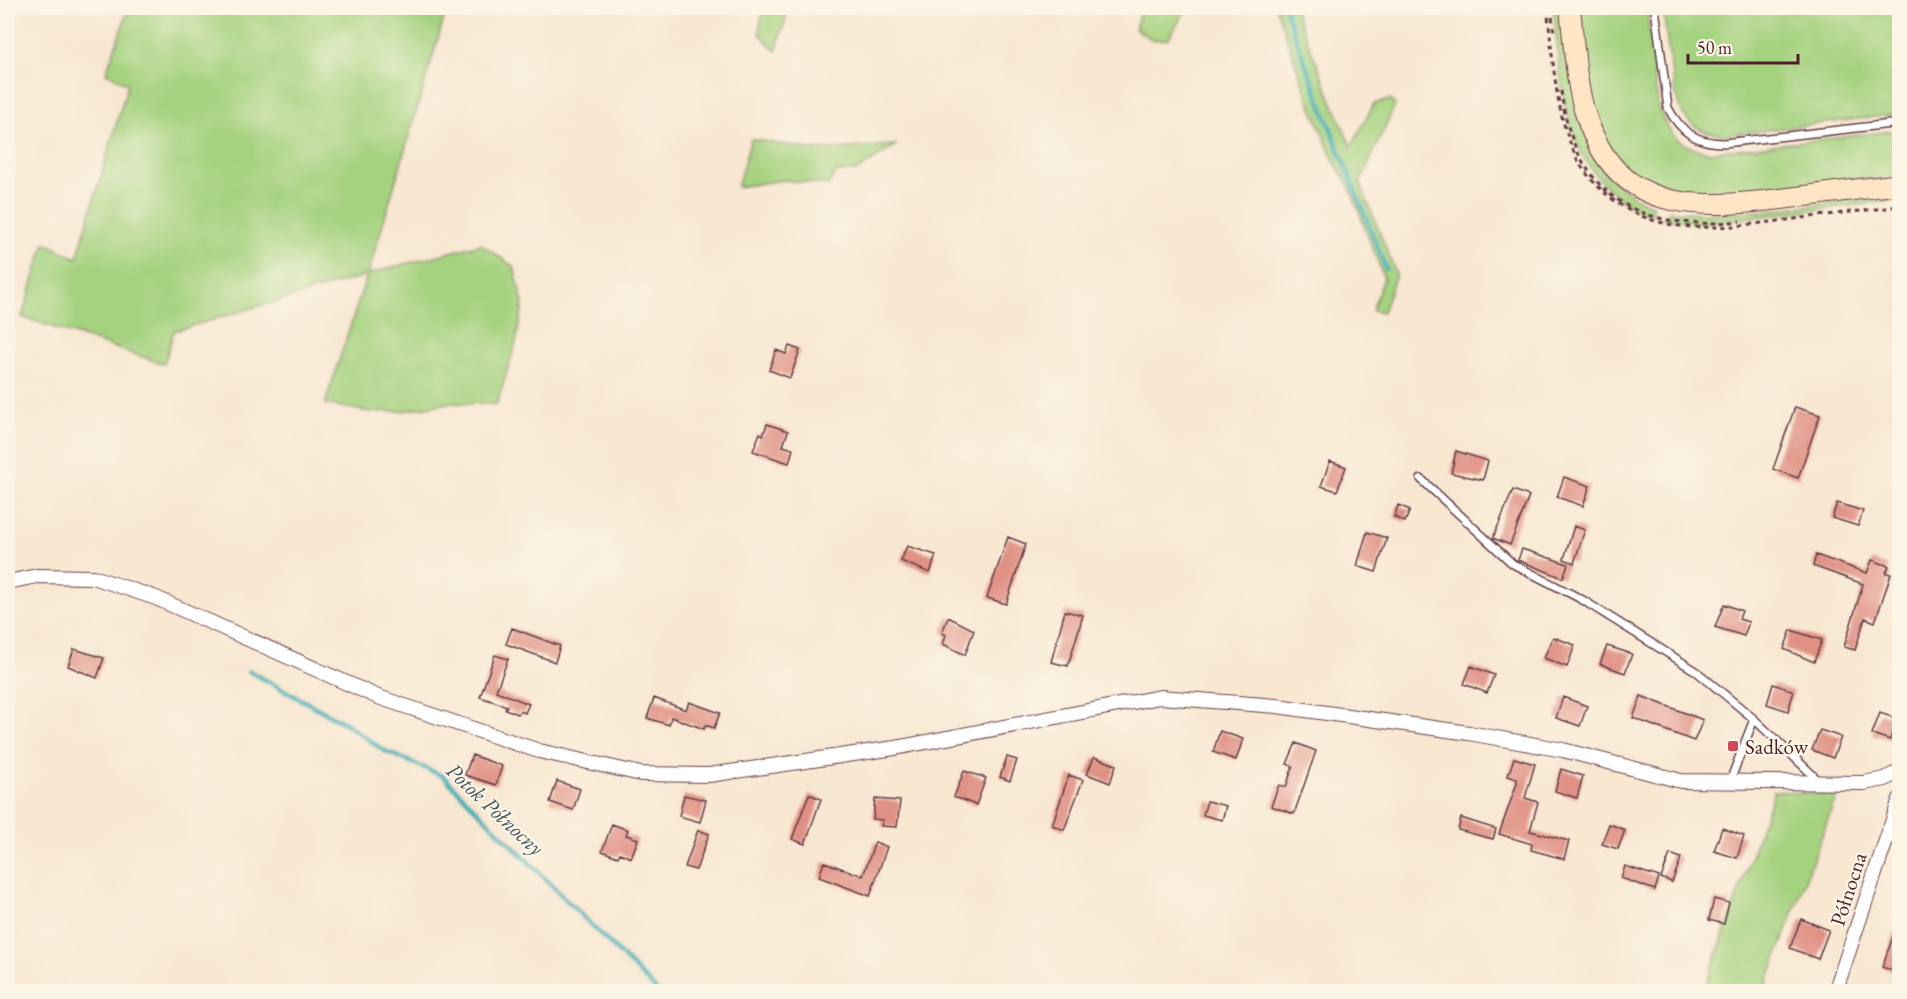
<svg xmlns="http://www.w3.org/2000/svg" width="1907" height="999" font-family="'EB Garamond',serif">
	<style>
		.green { fill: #a5d27f; stroke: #787855; stroke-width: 1.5 }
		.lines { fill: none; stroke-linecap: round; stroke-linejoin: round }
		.stream { stroke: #39abb4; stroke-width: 4.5 }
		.building { fill: #e09185 }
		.lane-casing { stroke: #643d44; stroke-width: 10 }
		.street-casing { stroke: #643d44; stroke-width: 16 }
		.secondary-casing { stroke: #643d44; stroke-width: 22 }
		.path { stroke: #643d44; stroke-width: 3; stroke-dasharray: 4.5 4.5; stroke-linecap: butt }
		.lane { stroke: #fff; stroke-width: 7 }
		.street { stroke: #fff; stroke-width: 14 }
		.secondary { stroke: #fde5c5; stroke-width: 20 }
		.poi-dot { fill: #d1495b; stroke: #fcf5e5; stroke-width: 2 }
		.labels { text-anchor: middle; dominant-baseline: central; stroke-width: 4.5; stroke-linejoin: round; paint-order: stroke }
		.poi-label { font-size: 21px; fill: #4a1f2b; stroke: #fcf5e5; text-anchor: start }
		.street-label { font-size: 21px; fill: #4a1f2b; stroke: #fcf5e5 }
		.water-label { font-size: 22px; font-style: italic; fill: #435762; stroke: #fcf5e5 }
	</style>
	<rect width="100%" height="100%" fill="#fcf5e5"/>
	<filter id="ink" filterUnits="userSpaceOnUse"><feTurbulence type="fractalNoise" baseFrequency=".0167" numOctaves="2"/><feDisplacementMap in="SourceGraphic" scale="12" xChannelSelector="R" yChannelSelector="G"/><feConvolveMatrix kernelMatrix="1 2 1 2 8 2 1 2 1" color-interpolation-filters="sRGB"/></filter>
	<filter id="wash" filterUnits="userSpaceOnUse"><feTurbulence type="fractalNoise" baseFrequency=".008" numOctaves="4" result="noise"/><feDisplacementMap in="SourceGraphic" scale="24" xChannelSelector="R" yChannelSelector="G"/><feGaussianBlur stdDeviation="1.35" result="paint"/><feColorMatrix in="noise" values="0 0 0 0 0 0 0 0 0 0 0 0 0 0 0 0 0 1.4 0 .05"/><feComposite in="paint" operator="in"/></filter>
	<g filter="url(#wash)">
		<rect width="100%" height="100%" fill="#f8e7d1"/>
		<path class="green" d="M 129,8 L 447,8 L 368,274 L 481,244 L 514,267 L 523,304 L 516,342 L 497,404 L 448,403 L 403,411 L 370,412 L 325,404 L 367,275 L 174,331 L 164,364 L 22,317 L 45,243 L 77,258 L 128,84 L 106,73 Z
			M 763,8 L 789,8 L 776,51 L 759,33 Z
			M 1141,8 L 1187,8 L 1168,39 L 1153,40 L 1135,29 Z
			M 1276,8 L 1294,8 L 1351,147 L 1374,104 L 1390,100 L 1395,105 L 1360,183 L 1396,274 L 1383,312 L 1372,310 L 1384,278 L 1350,188 L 1332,157 L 1305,90 Z
			M 1553,8 L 1561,8 L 1592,152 L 1607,176 L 1638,199 L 1653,206 L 1653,214 C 1636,211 1621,201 1609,189 C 1559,143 1561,71 1553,8 Z
			M 1578,8 L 1647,8 C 1649,27 1651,47 1653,67 C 1658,108 1661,147 1711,152 L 1899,130 L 1899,176 C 1862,180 1824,184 1786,189 C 1714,197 1639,211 1601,133 C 1583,96 1583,48 1578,8 Z
			M 1663,8 L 1899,8 L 1899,114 L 1725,135 C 1681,132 1676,105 1671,68 C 1668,48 1665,28 1663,8 Z
			M 751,139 L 816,150 L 896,145 L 857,171 L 836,172 L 828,185 L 783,180 L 737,187 Z
			M 1899,193 L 1899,200 L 1702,223 L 1663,218 L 1670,211 C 1746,219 1824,202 1899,193 Z
			M 1774,791 L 1837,795 L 1764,991 L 1704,991 Z"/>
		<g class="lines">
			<path class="stream" d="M 1285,8 C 1316,96 1353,182 1386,269
				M 249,671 L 346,724 L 383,750 L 443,776 L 658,992"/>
		</g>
		<g id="blocks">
			<path class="building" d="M 789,346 L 800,350 L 790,378 L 769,370 L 776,350 L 786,354 Z
				M 1795,407 L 1820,415 L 1798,478 L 1773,469 Z
				M 767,424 L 788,431 L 783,446 L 793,449 L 789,463 L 753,451 L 760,433 L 763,435 Z
				M 1456,451 L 1488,461 L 1483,480 L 1451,473 Z
				M 1330,461 L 1346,467 L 1337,491 L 1321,486 Z
				M 1564,477 L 1590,486 L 1583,506 L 1557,497 Z
				M 1513,490 L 1529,496 L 1510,545 L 1493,538 Z
				M 1837,503 L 1863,511 L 1858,526 L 1832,518 Z
				M 1398,505 L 1410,510 L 1405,522 L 1394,517 Z
				M 1574,526 L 1585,530 L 1574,563 L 1564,559 Z
				M 1367,532 L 1387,538 L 1376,572 L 1357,566 Z
				M 1008,537 L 1026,544 L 1006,604 L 987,598 Z
				M 907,546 L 936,555 L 930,573 L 901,561 Z
				M 1522,549 L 1568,564 L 1563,578 L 1518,560 Z
				M 1816,555 L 1867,573 L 1872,560 L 1889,566 L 1886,573 L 1891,574 L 1875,622 L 1865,618 L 1855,650 L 1844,647 L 1863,584 L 1813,566 Z
				M 1724,604 L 1742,611 L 1739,619 L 1749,622 L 1744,636 L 1715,627 Z
				M 1065,611 L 1083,615 L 1068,666 L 1051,662 Z
				M 948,617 L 974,630 L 965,655 L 943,644 L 946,635 L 942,633 Z
				M 512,628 L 560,646 L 555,662 L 506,644 Z
				M 1791,630 L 1822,640 L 1814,662 L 1784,649 Z
				M 1553,637 L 1575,645 L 1567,667 L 1544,658 Z
				M 1607,646 L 1632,654 L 1625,673 L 1600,664 Z
				M 74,649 L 104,658 L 97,678 L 68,666 Z
				M 495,655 L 508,659 L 496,691 L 529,704 L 525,713 L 520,711 L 518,714 L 505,709 L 507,706 L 480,697 Z
				M 1471,666 L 1494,675 L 1487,693 L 1464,684 Z
				M 1773,684 L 1794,691 L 1788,711 L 1767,704 Z
				M 1641,696 L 1703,720 L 1694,741 L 1633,718 Z
				M 1563,697 L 1587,706 L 1580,726 L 1556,718 Z
				M 654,698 L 686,710 L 689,702 L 720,713 L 714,728 L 705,725 L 704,729 L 671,717 L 669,725 L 647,718 Z
				M 1880,713 L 1892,717 L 1898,730 L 1892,733 L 1890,740 L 1872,734 Z
				M 1820,730 L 1841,737 L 1833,758 L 1812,750 Z
				M 1220,731 L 1243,739 L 1236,760 L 1213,752 Z
				M 1296,743 L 1316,751 L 1294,814 L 1271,806 L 1279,785 L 1286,787 L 1293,766 L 1287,764 Z
				M 472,755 L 502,766 L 496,785 L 465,775 Z
				M 1007,757 L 1017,760 L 1010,781 L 1000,777 Z
				M 1094,757 L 1116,765 L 1110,783 L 1087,774 Z
				M 1514,758 L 1535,764 L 1525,798 L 1538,802 L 1530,831 L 1569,841 L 1564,859 L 1531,850 L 1532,844 L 1499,834 L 1517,783 L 1517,779 L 1508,776 Z
				M 1561,769 L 1583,776 L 1577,798 L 1555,791 Z
				M 964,771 L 986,778 L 976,805 L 954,797 Z
				M 1069,775 L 1083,780 L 1064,830 L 1052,825 Z
				M 557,781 L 580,789 L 573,810 L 550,802 Z
				M 809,794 L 821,799 L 805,844 L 792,839 Z
				M 684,795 L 706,800 L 700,822 L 679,816 Z
				M 875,799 L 900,801 L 897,827 L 881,826 L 883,820 L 873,819 Z
				M 1207,801 L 1226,806 L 1222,820 L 1203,815 Z
				M 1461,818 L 1496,829 L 1493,839 L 1458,830 Z
				M 612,824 L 628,830 L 626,835 L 638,839 L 631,858 L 620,853 L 618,857 L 602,851 Z
				M 1609,824 L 1625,830 L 1618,849 L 1602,844 Z
				M 1722,828 L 1744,836 L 1737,858 L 1714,851 Z
				M 698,830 L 709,834 L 696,870 L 685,867 Z
				M 875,842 L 887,847 L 870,896 L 819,877 L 824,862 L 863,876 Z
				M 1670,854 L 1681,858 L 1672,882 L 1661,878 Z
				M 1625,866 L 1659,877 L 1655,890 L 1621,878 Z
				M 1714,899 L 1729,903 L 1724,924 L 1709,920 Z
				M 1801,919 L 1829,930 L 1818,959 L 1790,948 Z
				M 1898,923 L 1899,923 L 1899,973 L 1882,967 Z"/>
		</g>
	</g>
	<g filter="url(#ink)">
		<use href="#blocks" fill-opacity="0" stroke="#643d44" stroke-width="1.5"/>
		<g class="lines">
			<g class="lane-casing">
				<path id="lane" d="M 1655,8 L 1668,108 C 1681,132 1696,143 1724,143 L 1900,123
					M 1421,479 L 1513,564 L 1581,599 L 1696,671 L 1754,719 L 1818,780
					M 1730,781 L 1754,719"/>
			</g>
			<g class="street-casing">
				<path id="street" d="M 8,582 L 37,576 L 93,577 L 156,598 L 378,697 L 539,751 L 641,774 L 709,775 L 895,748 L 1160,697 L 1277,706 L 1469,733 L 1563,750 L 1681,781 L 1864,783 L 1885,779 L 1900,771
					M 1835,992 L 1900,799"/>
			</g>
			<g class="secondary-casing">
				<path id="secondary" d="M 1570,8 C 1574,43 1575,82 1586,116 C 1618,214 1695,209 1781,199 C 1821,194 1860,189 1900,184"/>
			</g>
			<path class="path" d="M 1547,8 C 1553,54 1554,106 1573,150 C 1579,166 1590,179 1602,190 C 1654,240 1721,228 1787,220 C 1824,215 1862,211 1900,206
				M 1551,8 L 1554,33
				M 1561,91 C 1574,196 1640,233 1740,221"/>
			<use href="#lane" class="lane"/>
			<use href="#street" class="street"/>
			<use href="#secondary" class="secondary"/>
		</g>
	</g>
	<rect class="poi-dot" x="1727" y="740" width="12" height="12" rx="3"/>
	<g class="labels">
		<g class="poi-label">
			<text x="1745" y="746">Sadków</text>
		</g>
		<g class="street-label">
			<text transform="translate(1848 889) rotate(-72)">Północna</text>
		</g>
		<g class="water-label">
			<text transform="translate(495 809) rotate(43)">Potok Północny</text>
		</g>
	</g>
	<rect width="1907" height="999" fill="none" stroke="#fcf5e5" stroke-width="30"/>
	<path d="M1688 54v9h110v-9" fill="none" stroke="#4a1f2b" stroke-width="3"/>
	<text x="1697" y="54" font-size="18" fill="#4a1f2b" stroke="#fcf5e5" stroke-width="4.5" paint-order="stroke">50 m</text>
</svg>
